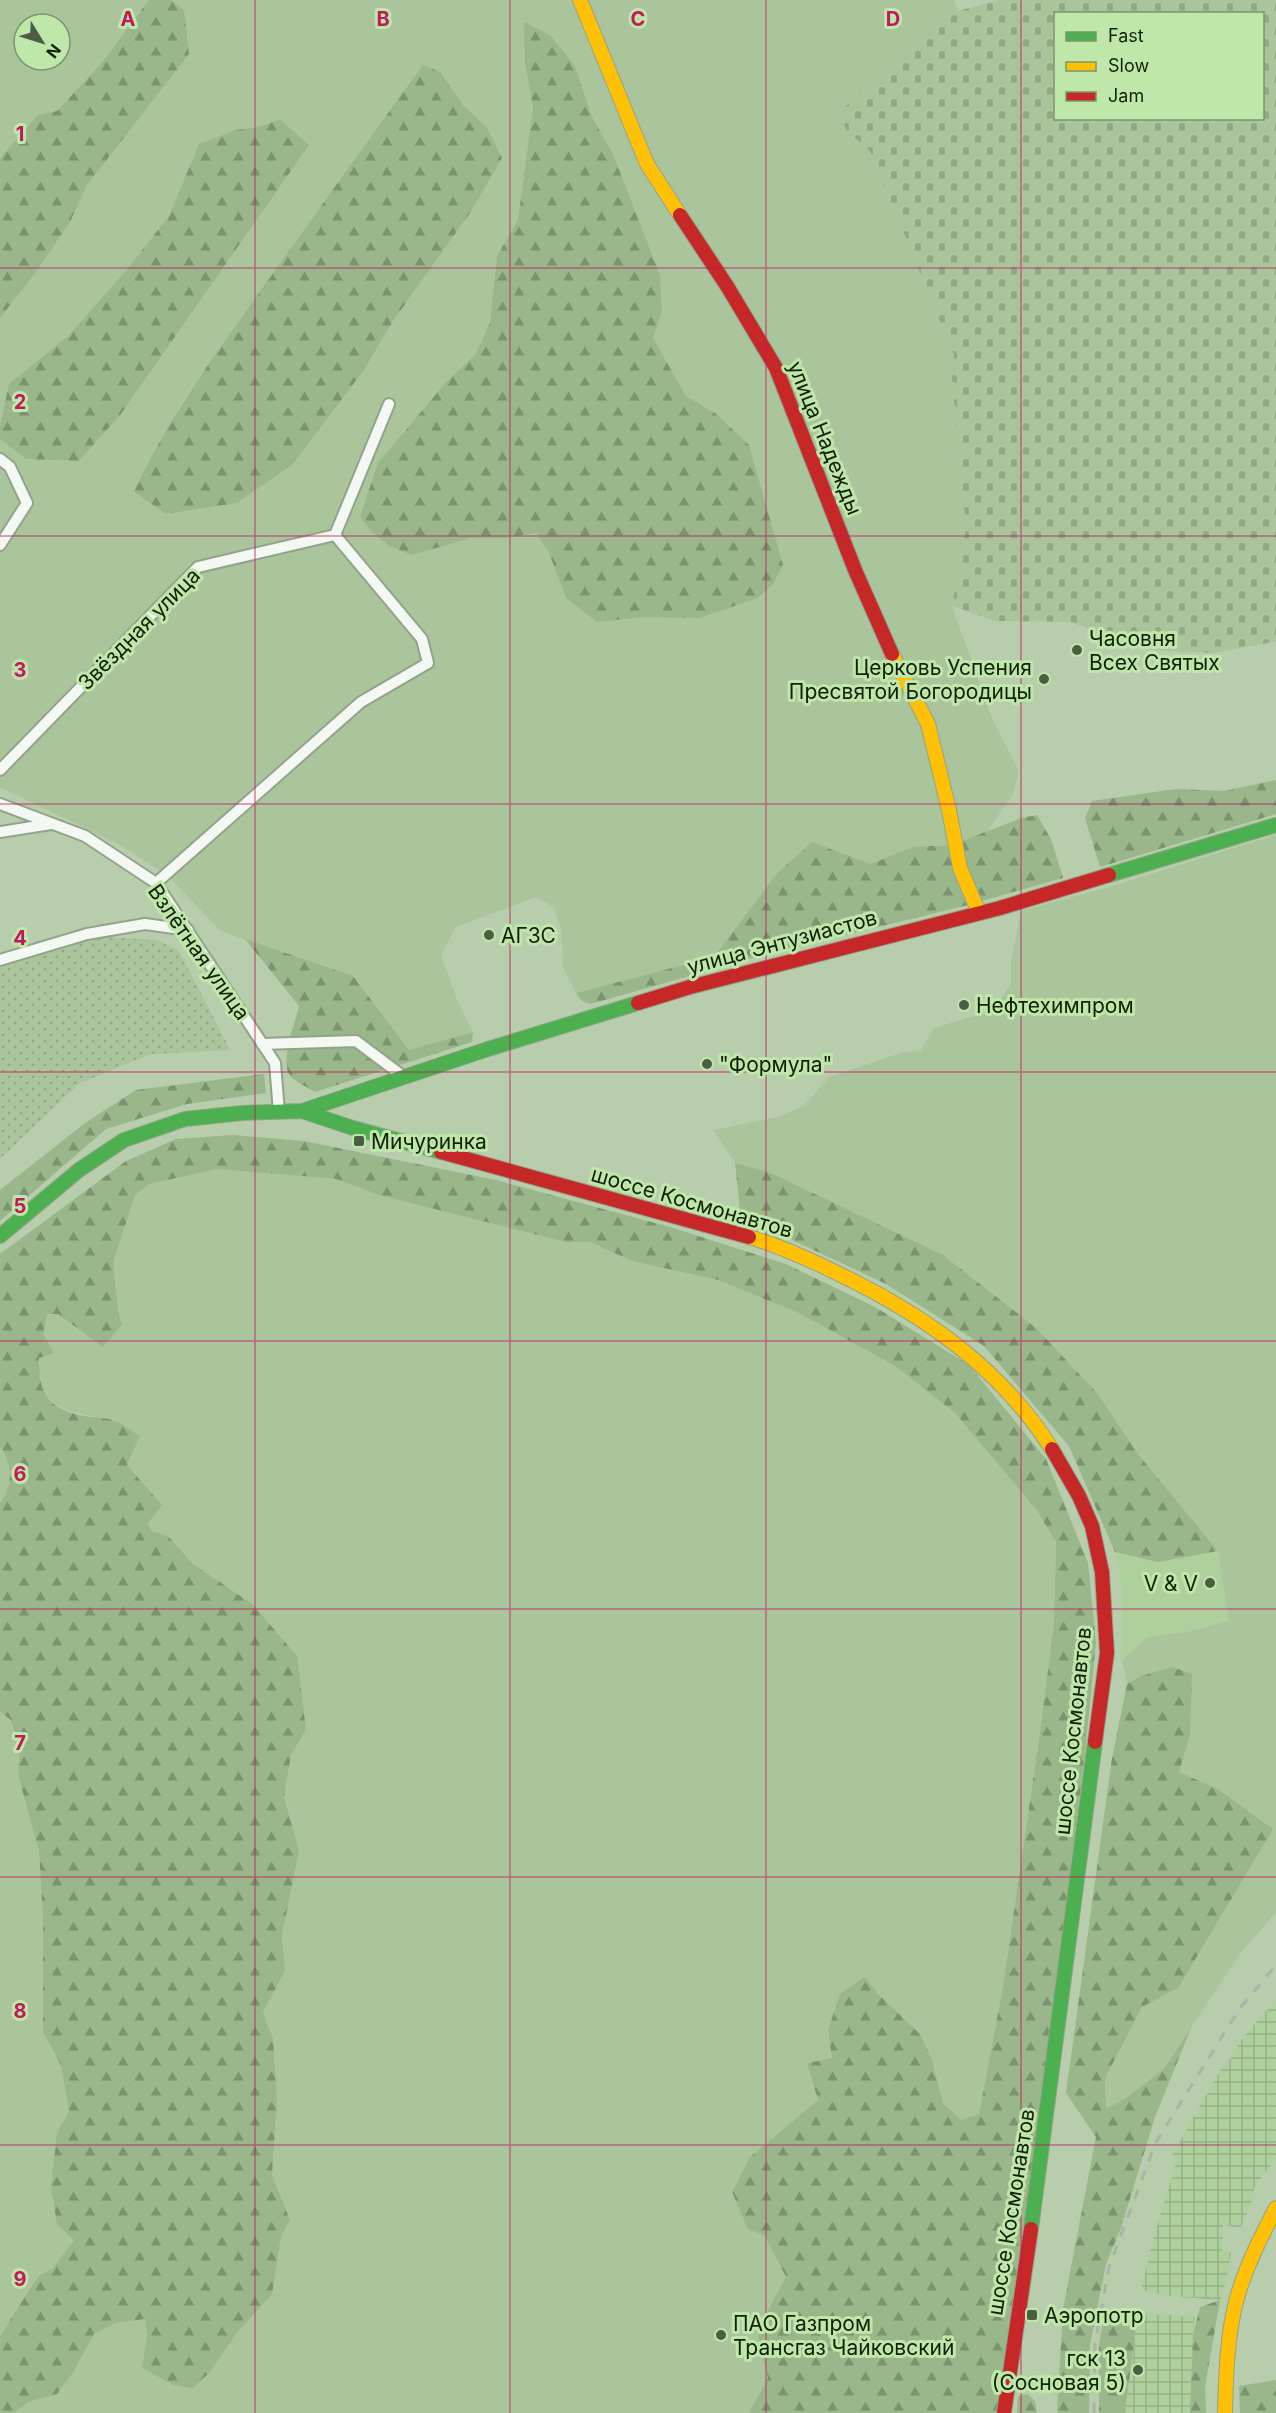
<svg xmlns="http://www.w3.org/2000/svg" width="1276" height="2413" font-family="Inter,sans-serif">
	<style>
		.built { fill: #aed09d }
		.industrial { fill: url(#industrial-grid) }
		.grass { fill: #aac49c; fill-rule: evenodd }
		.forest { fill: url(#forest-firs) }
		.cemetery { fill: url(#cemetery-stones); fill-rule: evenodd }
		.garden { fill: url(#garden-dots) }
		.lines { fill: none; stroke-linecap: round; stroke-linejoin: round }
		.street-casing { stroke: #92a389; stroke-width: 14 }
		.fast-casing { stroke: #92a389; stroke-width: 16 }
		.slow-casing { stroke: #92a389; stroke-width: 16 }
		.jam-casing { stroke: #92a389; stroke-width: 16 }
		.street { stroke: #f4f8f3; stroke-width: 10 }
		.fast { stroke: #4caf50; stroke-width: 14 }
		.slow { stroke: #ffc107; stroke-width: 14 }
		.jam { stroke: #c62828; stroke-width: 14 }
		.rail { stroke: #acb2a9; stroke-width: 3; stroke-dasharray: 10 10; stroke-linecap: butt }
		.grid { fill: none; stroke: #c2185b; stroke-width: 1.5; stroke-opacity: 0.55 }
		.poi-dot { fill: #4b5d42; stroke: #bfe7aa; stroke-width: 2 }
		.labels { text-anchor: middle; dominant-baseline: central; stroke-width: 6; stroke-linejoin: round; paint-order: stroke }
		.street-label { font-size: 21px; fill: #112009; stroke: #bfe7aa }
		.poi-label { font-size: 21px; fill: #112009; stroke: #bfe7aa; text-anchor: start }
		.grid-label { font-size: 20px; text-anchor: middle; font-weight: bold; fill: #c2185b; stroke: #bfe7aa; stroke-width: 6; stroke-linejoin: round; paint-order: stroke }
	</style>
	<defs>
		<pattern id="industrial-grid" width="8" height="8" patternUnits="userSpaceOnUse" patternTransform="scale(1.5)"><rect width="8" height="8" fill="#aed09d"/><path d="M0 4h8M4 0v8" fill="none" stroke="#95b286"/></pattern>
		<pattern id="forest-firs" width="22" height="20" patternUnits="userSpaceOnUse" patternTransform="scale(1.5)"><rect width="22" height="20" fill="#99b78a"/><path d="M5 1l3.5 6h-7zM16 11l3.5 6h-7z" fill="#7b946f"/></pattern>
		<pattern id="cemetery-stones" width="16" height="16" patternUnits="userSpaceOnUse" patternTransform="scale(1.5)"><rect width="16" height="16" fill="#aac49c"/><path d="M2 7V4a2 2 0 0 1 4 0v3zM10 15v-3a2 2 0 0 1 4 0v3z" fill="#91a885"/></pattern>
		<pattern id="garden-dots" width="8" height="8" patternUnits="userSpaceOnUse" patternTransform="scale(1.5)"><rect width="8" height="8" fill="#aac49c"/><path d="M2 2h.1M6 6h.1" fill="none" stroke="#91a885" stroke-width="1.8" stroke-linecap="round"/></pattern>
	</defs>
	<rect width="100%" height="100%" fill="#b7cdac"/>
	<path class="built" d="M 1218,1551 L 1229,1621 L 1187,1632 L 1147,1637 L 1122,1660 L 1122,1587 L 1115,1552 L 1158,1562 Z"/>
	<path class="industrial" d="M 1276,2000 L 1276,2159 L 1255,2185 L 1251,2204 L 1240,2229 L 1223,2224 L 1222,2251 L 1231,2252 L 1226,2282 L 1220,2300 L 1167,2296 L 1141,2290 L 1152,2244 L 1177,2160 L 1172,2155 L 1221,2069 L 1236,2052 L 1239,2043 L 1253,2026 Z
		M 1137,2314 L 1194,2316 L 1190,2413 L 1125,2413 Z"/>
	<path class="grass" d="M 0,0 L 149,0 L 100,65 L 57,112 L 38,115 L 0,158 ZM 24,24 L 60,24 L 60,60 L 24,60 Z
		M 171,0 L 954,0 L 958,11 L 840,111 L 846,130 L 870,151 L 954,355 L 952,379 L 966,528 L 952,606 L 992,719 L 1019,771 L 1013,794 L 986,833 L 952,845 L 913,847 L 871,865 L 812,842 L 777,873 L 714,957 L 576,993 L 563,967 L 561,928 L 554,907 L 536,897 L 456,927 L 441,955 L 458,1002 L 473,1032 L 409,1051 L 353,976 L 221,931 L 167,875 L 120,845 L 0,787 L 0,439 L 26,459 L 79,461 L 121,414 L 309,145 L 280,119 L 262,126 L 236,130 L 199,144 L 169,216 L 129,267 L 69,335 L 9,384 L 0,426 L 0,318 L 36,272 L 70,222 L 87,185 L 184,10 ZM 525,63 L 575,66 L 592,117 L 613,154 L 660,275 L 662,312 L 653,338 L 686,396 L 715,413 L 758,598 L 732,606 L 597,622 L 566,598 L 549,553 L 536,533 L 507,538 L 471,538 L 412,555 L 389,546 L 372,532 L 404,430 L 422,413 L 447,381 L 475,355 L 490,323 L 497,256 L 518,220 L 533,107 ZM 440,73 L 463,105 L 487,128 L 470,213 L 393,321 L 364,370 L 293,464 L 237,503 L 166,514 L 178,408 L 254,299 Z
		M 1276,835 L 1276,1912 L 1239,1955 L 1164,2069 L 1126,2098 L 1106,2109 L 1105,2078 L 1142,2007 L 1178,1988 L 1216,1788 L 1179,1772 L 1190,1736 L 1141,1676 L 1127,1684 L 1122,1660 L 1147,1637 L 1187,1632 L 1229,1621 L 1218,1551 L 1138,1454 L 1098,1394 L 1036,1328 L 943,1255 L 771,1173 L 735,1163 L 713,1130 L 777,1117 L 804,1106 L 829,1077 L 901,1053 L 921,1050 L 934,1028 L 991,1011 L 1011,985 L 1011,960 L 1021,911 L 1099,890 Z
		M 217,1169 L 336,1179 L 379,1195 L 566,1242 L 590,1242 L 632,1261 L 718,1280 L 799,1313 L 895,1366 L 955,1413 L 1036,1509 L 1056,1542 L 1054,1623 L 1040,1732 L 1003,1987 L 979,2114 L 961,2120 L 943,2103 L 932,2060 L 921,2035 L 878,1994 L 865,1977 L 828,2030 L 832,2058 L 807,2063 L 818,2100 L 750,2157 L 764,2235 L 786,2278 L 758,2329 L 759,2346 L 769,2378 L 749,2413 L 14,2413 L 28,2402 L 57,2393 L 74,2371 L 94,2334 L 116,2323 L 146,2319 L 147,2335 L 142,2368 L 210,2372 L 236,2334 L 272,2294 L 281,2237 L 290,2220 L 272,2175 L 277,2100 L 273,2039 L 263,2012 L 285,1971 L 282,1935 L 299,1850 L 284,1797 L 291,1755 L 306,1730 L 252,1604 L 192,1563 L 168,1536 L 151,1531 L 148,1523 L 161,1505 L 127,1465 L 113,1420 C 31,1408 30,1390 47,1314 L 58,1314 L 103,1347 L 121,1324 L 119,1316 L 113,1263 L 135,1195 L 149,1184 Z
		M 0,1447 C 13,1463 13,1487 0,1503 Z
		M 0,1712 L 11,1720 L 21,1749 L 18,1775 L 39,1851 L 43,1918 L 43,2032 L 61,2065 L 69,2111 L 57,2133 L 75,2240 L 53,2268 L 37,2276 L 0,2336 Z"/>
	<path class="forest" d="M 149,0 L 171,0 L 184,10 L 189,54 L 87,185 L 70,222 L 36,272 L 0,318 L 0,158 L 38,115 L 57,111 L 100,65 Z
		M 524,22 L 550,35 L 575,66 L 592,117 L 613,154 L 660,275 L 662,312 L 653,338 L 686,396 L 715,413 L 749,445 L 783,565 L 773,584 L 758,598 L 699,618 L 643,617 L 597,622 L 566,598 L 549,553 L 536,533 L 507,538 L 471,538 L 412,555 L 389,546 L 372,532 L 360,517 L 378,463 L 447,381 L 475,355 L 490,323 L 497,256 L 518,220 L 533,107 L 525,63 Z
		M 423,65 L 440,72 L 463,105 L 487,128 L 502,158 L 470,213 L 393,321 L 364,370 L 293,464 L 237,503 L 166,514 L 134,492 C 170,414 221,346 271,276 C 321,206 372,135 423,65 Z
		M 280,119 L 309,145 L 121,414 L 79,461 L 26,459 L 0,439 L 0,426 L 9,384 L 69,335 L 129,267 L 169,216 L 199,144 L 236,130 L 262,126 Z
		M 1276,780 L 1276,814 L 1100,867 L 1085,818 L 1092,801 L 1176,789 L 1224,791 Z
		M 1037,815 L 1051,839 L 1063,878 L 964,906 L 756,957 L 591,1004 L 582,1001 L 576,993 L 714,957 L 777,873 L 812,842 L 871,864 L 913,847 L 952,845 L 1021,818 Z
		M 245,939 L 353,976 L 409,1050 L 473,1032 L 472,1042 L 315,1092 C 307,1087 292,1081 288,1072 C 282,1057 295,1022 299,1006 Z
		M 264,1074 L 266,1093 L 187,1104 L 106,1129 L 0,1221 L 0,1190 L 85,1123 L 136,1090 Z
		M 234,1135 L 304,1141 L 496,1180 L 670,1227 L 786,1264 L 875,1307 L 969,1365 L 1046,1459 L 1088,1563 L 1096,1643 L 1085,1754 L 1002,2413 L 749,2413 L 768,2378 L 759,2346 L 758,2329 L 786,2277 L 764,2235 L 748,2229 L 732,2192 L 750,2157 L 818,2100 L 807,2063 L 832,2058 L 828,2030 L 840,1994 L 865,1977 L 878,1994 L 921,2035 L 932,2060 L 943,2103 L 961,2120 L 979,2114 L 1003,1987 L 1040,1732 L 1054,1623 L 1056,1542 L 1036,1509 L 955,1413 L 895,1366 L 799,1313 L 718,1280 L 632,1261 L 590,1242 L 566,1242 L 379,1195 L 336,1179 L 217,1169 L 149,1184 L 135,1195 L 113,1263 L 119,1316 L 122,1324 L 103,1347 L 58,1314 L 47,1314 L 43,1334 L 54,1353 L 39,1358 C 38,1393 48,1409 84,1416 C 93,1418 103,1417 112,1420 C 121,1423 131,1431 140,1436 L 127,1465 L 162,1505 L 148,1523 L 151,1531 L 168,1536 L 192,1563 L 252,1604 L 297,1656 L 306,1730 L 291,1755 L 284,1797 L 299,1850 L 282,1935 L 285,1971 L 263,2012 L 273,2039 L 277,2100 L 272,2175 L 290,2220 L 281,2237 L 272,2294 L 236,2334 L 210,2372 L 193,2388 L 174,2385 L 142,2368 L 147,2335 L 145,2319 L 116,2323 L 94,2334 L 74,2371 L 57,2394 L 28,2402 L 14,2413 L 0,2413 L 0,2336 L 38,2276 L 53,2268 L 74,2240 L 57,2224 L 51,2186 L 57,2133 L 69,2111 L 61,2065 L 43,2032 L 43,1918 L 39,1851 L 18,1775 L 20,1749 L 11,1720 L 0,1712 L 0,1503 C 13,1487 13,1463 0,1447 L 0,1254 L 126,1161 L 176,1139 Z
		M 735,1163 L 771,1173 L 943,1255 L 1036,1328 L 1098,1394 L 1138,1454 L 1218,1551 L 1158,1562 L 1115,1552 L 1069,1446 L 984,1346 L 886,1284 L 794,1241 L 759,1218 L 740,1210 Z
		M 1173,1667 L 1192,1674 L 1190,1736 L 1179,1772 L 1216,1788 L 1273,1829 L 1178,1988 L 1142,2007 L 1105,2078 L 1106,2109 L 1126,2098 L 1164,2069 L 1191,2028 L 1155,2117 L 1121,2228 L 1106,2264 L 1090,2345 L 1089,2413 L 1057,2413 L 1063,2309 L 1096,2137 L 1066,2093 L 1112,1758 L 1127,1684 L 1141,1676 Z
		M 1220,2300 L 1205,2387 L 1206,2413 L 1190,2413 L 1193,2335 L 1200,2307 Z
		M 1110,2319 L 1136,2325 L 1125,2413 L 1099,2413 L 1099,2345 L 1103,2320 Z
		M 1276,2380 L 1276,2413 L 1240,2413 L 1239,2386 Z
		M 1028,2394 L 1035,2401 L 1037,2413 L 1017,2413 L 1018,2396 Z"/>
	<path class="cemetery" d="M 999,0 L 1276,0 L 1276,641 L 1274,642 L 1213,653 L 1153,650 L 1070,622 L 995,621 L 952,606 L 966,528 L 952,379 L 954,355 L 870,151 L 846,130 L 840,111 L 958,11 ZM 1056,14 L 1262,14 L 1262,118 L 1056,118 Z"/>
	<path class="garden" d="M 102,937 L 157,940 L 179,951 L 230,1050 L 151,1054 L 80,1083 L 0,1159 L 0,968 Z"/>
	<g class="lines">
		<g class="street-casing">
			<path id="street" d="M 0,459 L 10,467 L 27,503 L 0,545
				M 335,535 L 389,404
				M 0,770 L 198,567 L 335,535 L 422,639 L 428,663 L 361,702 L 156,883
				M 0,804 L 85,836 L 156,883 L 275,1063 L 279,1112
				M 0,832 L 51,824
				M 0,960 L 87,934 L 145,924 L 188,930
				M 262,1044 L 356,1041 L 404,1077"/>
		</g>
		<g class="fast-casing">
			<path id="fast" d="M 1109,875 L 1276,825
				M 302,1111 L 488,1049 L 638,1003
				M 0,1236 L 79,1170 L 124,1140 L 185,1119 L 242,1113 L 302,1111 L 353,1128 L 441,1152
				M 1031,2229 L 1095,1742"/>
		</g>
		<g class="slow-casing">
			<path id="slow" d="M 580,0 L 647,164 L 680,215
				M 892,654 L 928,724 L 949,810 L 960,868 L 979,913
				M 749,1237 C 781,1246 811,1260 841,1275 C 926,1316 1001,1369 1052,1449
				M 1225,2413 C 1226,2375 1227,2334 1237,2298 C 1246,2266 1261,2237 1276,2208"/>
		</g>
		<g class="jam-casing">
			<path id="jam" d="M 680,215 L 727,286 L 776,368 L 855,570 L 892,654
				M 638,1003 L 690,987 L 1000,908 L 1109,875
				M 441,1152 L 749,1237
				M 1052,1449 L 1079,1496 L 1092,1526 L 1102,1572 L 1107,1653 L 1095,1742
				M 1004,2413 L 1031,2229"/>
		</g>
		<use href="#street" class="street"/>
		<use href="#fast" class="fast"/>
		<use href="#slow" class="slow"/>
		<use href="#jam" class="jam"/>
		<path class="rail" d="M 1094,2413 L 1095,2344 L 1109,2267 L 1156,2142 L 1240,2008 L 1276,1965"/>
	</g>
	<path class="grid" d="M 255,0 L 255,2413M 510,0 L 510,2413M 766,0 L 766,2413M 1021,0 L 1021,2413M 0,268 L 1276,268M 0,536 L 1276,536M 0,804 L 1276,804M 0,1072 L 1276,1072M 0,1341 L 1276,1341M 0,1609 L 1276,1609M 0,1877 L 1276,1877M 0,2145 L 1276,2145"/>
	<g class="poi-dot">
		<circle cx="1077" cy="650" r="6"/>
		<circle cx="1044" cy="679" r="6"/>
		<circle cx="489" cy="935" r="6"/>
		<circle cx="964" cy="1005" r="6"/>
		<circle cx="707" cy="1064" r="6"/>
		<rect x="353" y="1135" width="12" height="12" rx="3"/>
		<circle cx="1210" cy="1583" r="6"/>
		<rect x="1026" y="2309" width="12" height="12" rx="3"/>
		<circle cx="721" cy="2335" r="6"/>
		<circle cx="1138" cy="2370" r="6"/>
	</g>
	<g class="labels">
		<g class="street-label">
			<text transform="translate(825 438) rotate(68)">улица Надежды</text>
			<text transform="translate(139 629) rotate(-45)">Звёздная улица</text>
			<text transform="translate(782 942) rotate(-15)">улица Энтузиастов</text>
			<text transform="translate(199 952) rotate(55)">Взлётная улица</text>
			<text transform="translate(692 1202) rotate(16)">шоссе Космонавтов</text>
			<text transform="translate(1073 1731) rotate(-84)">шоссе Космонавтов</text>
			<text transform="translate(1011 2212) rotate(-81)">шоссе Космонавтов</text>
		</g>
		<g class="poi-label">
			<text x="1089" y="638">Часовня<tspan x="1089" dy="24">Всех Святых</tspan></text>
			<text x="1032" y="667" text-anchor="end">Церковь Успения<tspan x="1032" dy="24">Пресвятой Богородицы</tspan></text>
			<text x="501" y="935">АГЗС</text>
			<text x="976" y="1005">Нефтехимпром</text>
			<text x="719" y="1064">"Формула"</text>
			<text x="371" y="1141">Мичуринка</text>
			<text x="1198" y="1583" text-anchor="end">V &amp; V</text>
			<text x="1044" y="2315">Аэропотр</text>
			<text x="733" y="2323">ПАО Газпром<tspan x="733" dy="24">Трансгаз Чайковский</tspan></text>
			<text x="1126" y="2358" text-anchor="end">гск 13<tspan x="1126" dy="24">(Сосновая 5)</tspan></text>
		</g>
	</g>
	<g class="grid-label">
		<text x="128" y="26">A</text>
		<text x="383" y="26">B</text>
		<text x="638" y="26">C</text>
		<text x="893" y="26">D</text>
		<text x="20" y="141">1</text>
		<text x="20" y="409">2</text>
		<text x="20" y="677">3</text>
		<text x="20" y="945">4</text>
		<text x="20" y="1213">5</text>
		<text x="20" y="1481">6</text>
		<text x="20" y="1750">7</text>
		<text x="20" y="2018">8</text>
		<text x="20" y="2286">9</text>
	</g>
	<rect x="1054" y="12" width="210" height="108" fill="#bfe7aa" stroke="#79976a" stroke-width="1.5"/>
	<rect x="1066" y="32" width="30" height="9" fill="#4caf50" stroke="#79976a" stroke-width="1.5"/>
	<text x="1108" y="42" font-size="18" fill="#112009">Fast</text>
	<rect x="1066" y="62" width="30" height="9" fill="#ffc107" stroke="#79976a" stroke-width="1.5"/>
	<text x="1108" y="72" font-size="18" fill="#112009">Slow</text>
	<rect x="1066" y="92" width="30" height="9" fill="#c62828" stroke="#79976a" stroke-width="1.5"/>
	<text x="1108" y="102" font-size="18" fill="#112009">Jam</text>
	<g transform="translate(42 42) rotate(128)"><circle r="28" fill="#bfe7aa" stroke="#79976a" stroke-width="1.5"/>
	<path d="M0-4.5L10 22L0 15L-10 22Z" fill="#4b5d42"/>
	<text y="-9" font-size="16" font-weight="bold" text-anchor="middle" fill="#112009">N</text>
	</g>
</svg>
